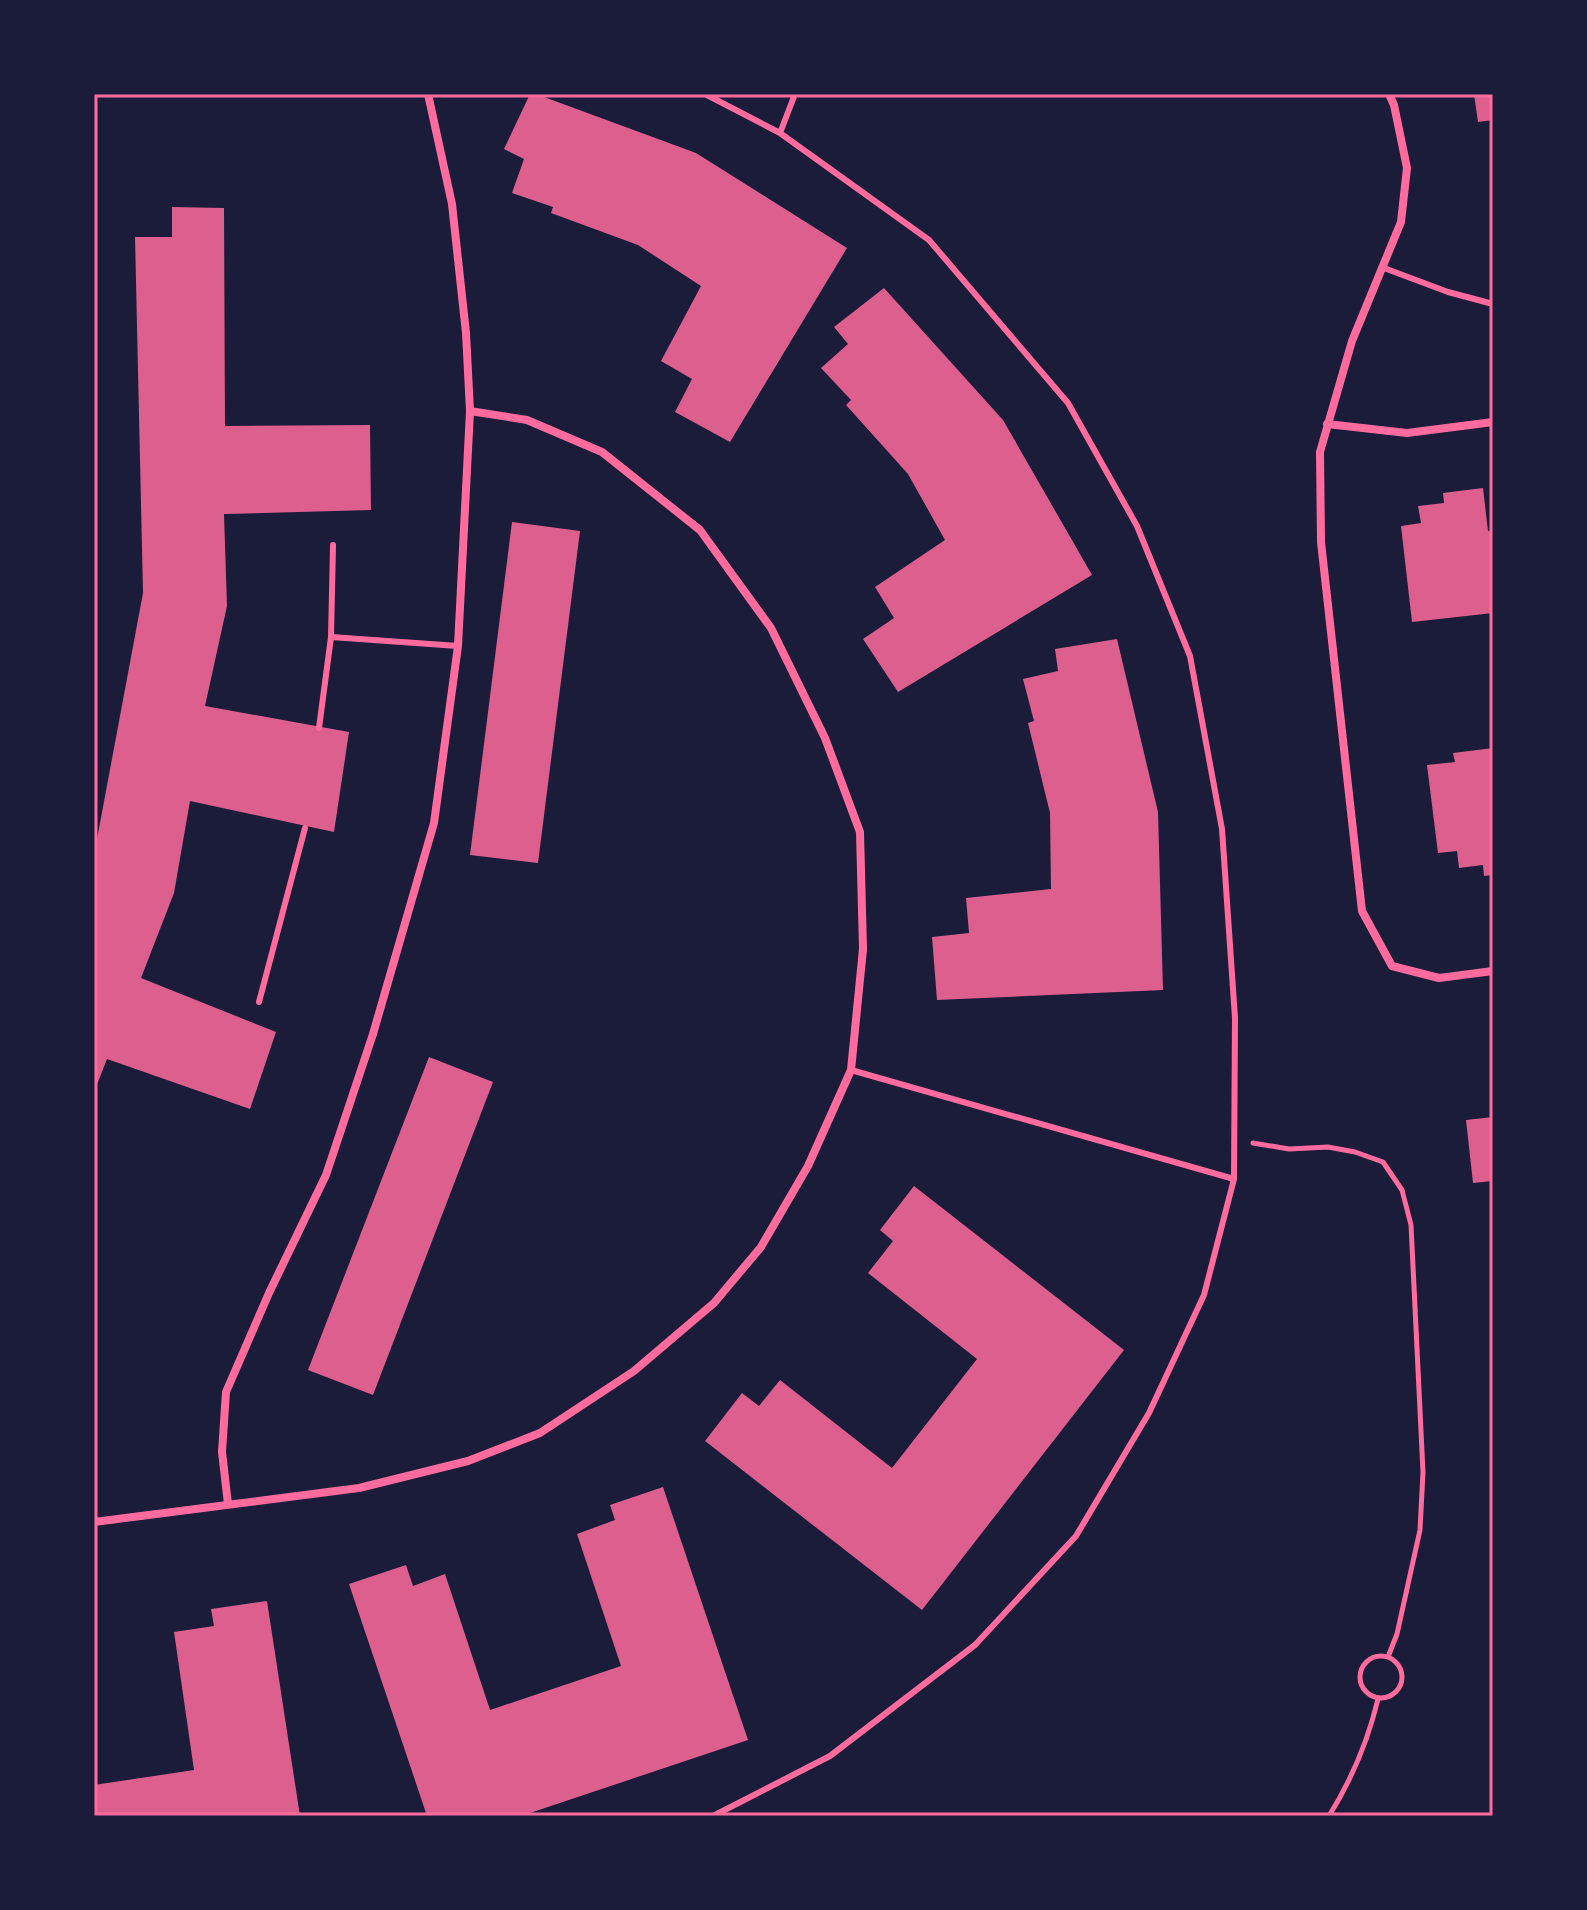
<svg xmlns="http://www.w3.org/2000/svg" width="1587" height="1910" font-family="Commissioner,sans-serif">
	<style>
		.building { fill: #dd5f8e }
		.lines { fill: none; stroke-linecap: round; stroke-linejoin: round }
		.path { stroke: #ff6b9d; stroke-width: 5 }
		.service { stroke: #ff6b9d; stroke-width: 6 }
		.minor { stroke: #ff6b9d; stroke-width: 8 }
		.neatline { fill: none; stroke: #ff6b9d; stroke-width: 3 }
	</style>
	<rect width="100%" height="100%" fill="#1b1b3a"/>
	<path class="building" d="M 530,94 L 536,94 L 696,153 L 847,248 L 730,442 L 675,412 L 692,379 L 661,361 L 701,286 L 638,245 L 551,213 L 553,207 L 512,193 L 524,159 L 504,149 Z
		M 1474,94 L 1493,94 L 1493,120 L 1478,122 Z
		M 172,207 L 224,208 L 225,426 L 370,425 L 371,510 L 224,514 L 227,606 L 205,706 L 349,732 L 334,832 L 190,801 L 174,893 L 141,978 L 276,1032 L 250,1109 L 107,1059 L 94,1092 L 94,855 L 143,593 L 135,237 L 172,237 Z
		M 884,288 L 1003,420 L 1092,575 L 898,692 L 863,639 L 894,618 L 875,587 L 945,540 L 908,474 L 846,405 L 851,400 L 821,368 L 848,344 L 834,327 Z
		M 1483,488 L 1488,531 L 1493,530 L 1493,613 L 1412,622 L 1401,526 L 1421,523 L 1418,506 L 1444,503 L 1443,493 Z
		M 512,522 L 580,531 L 538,863 L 470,855 Z
		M 1117,639 L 1158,812 L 1163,990 L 937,1000 L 932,937 L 969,933 L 966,898 L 1051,889 L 1050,813 L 1028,723 L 1034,721 L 1023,679 L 1058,671 L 1055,649 Z
		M 1493,748 L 1493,875 L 1484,876 L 1483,865 L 1459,868 L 1457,851 L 1438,853 L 1427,765 L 1455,762 L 1453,753 Z
		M 429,1057 L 493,1082 L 373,1395 L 308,1370 Z
		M 1493,1117 L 1493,1181 L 1473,1183 L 1466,1120 Z
		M 914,1186 L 1124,1350 L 922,1610 L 705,1441 L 742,1393 L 759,1406 L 780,1380 L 892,1468 L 977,1359 L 868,1273 L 893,1241 L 880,1230 Z
		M 663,1487 L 748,1740 L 521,1816 L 427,1816 L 349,1584 L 406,1565 L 413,1586 L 445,1574 L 490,1710 L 621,1666 L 577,1534 L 615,1520 L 610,1505 Z
		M 267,1601 L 300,1816 L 94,1816 L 94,1785 L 194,1770 L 174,1632 L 214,1626 L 211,1609 Z"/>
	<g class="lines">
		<path class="path" d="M 1253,1143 L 1289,1149 L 1328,1147 L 1355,1152 L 1383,1162 L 1402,1190 L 1411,1225 L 1423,1472 L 1420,1530 L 1397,1634 L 1388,1657
			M1360 1677a21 21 0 1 1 42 0a21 21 0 1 1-42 0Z
			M 1329,1816 C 1352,1779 1368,1741 1378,1699"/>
		<path class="service" d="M 705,94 L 780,133 L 929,240 L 1068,403 L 1137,526 L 1190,656 L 1222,829 L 1235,1018 L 1234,1179
			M 780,133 L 795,94
			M 1384,268 L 1448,292 L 1493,304
			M 331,637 L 333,545
			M 319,728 L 331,637 L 458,646
			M 259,1002 L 305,828
			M 713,1816 L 830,1756 L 975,1645 L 1076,1536 L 1149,1413 L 1204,1295 L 1234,1179 L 851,1070"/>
		<path class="minor" d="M 1389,94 L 1394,105 L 1407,168 L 1401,222 L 1352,341 L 1320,452 L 1321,542 L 1362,911 L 1392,966 L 1439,978 L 1493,971
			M 1327,424 L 1407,433 L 1493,422
			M 228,1504 L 222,1452 L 226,1392 L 269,1293 L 326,1175 L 373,1034 L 434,823 L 458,646 L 470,411 L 466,333 L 452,204 L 428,94
			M 94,1522 L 359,1488 L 468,1461 L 540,1433 L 634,1371 L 714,1303 L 761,1247 L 808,1166 L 851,1070 L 863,949 L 860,832 L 825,738 L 771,628 L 700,530 L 602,452 L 527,420 L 470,411"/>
	</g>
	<rect width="1587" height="1910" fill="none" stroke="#1b1b3a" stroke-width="192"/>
	<rect x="96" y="96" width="1395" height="1718" class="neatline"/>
</svg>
